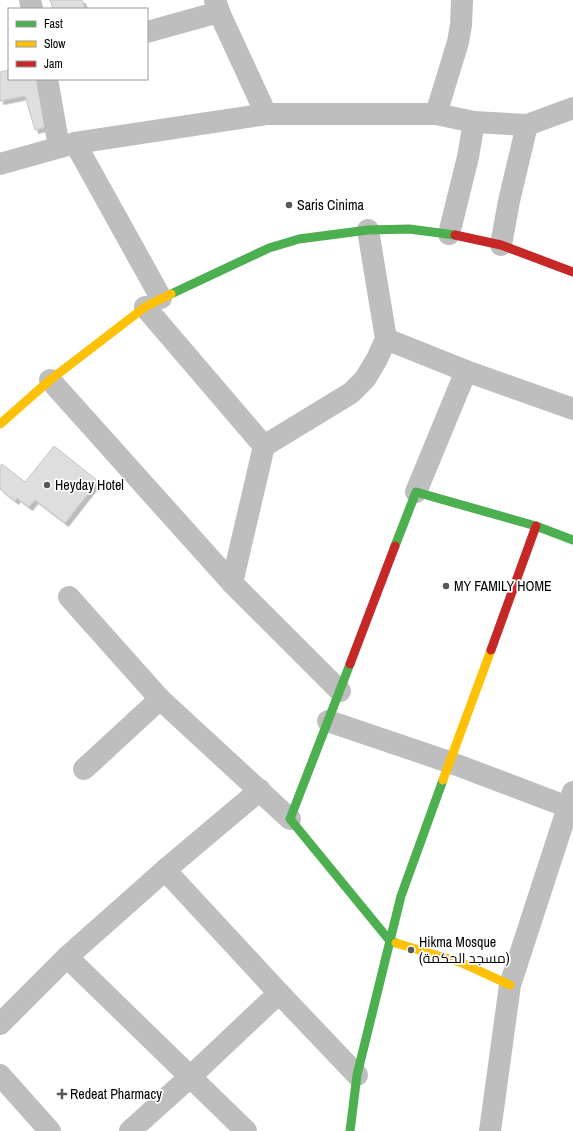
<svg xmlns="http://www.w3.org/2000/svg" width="573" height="1131" font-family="'Archivo Narrow',Cairo,sans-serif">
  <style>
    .building { fill: #dedede; stroke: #c6c6c6; filter: url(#shadow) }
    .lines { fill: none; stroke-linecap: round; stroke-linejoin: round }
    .street { stroke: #bebebe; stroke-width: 22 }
    .fast { stroke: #4caf50; stroke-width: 9 }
    .slow { stroke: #ffc107; stroke-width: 9 }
    .jam { stroke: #c62828; stroke-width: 9 }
    .poi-dot { fill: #595959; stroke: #fff; stroke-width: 1.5 }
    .labels { text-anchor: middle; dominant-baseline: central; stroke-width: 3.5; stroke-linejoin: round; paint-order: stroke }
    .poi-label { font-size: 14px; fill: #000; stroke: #fff; text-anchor: start }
  </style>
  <defs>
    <filter id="shadow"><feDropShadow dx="3.5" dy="3.5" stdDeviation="0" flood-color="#0004"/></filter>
  </defs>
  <rect width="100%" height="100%" fill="#fff"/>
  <g class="building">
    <polygon points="50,0 82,0 85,9 53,9"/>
    <polygon points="9,70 9,79 46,79 59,123 35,130 25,96 0,101 0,72"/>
    <polygon points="54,446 98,481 65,523 35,500 29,507 17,498 15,501 0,489 0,466 2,464 25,482"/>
  </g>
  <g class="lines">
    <g class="street">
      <polyline points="30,0 32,9"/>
      <polyline points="215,0 219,12 266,114 436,114 474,122 527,125 573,108"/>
      <polyline points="147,32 219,12"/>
      <polyline points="47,79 59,147"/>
      <polyline points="436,114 458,42 461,25 462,0"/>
      <polyline points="75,143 161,298"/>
      <polyline points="0,164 75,143 266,114"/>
      <polyline points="449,234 468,157 474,122"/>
      <polyline points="501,245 509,201 527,125"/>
      <polyline points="145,307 264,446"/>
      <polyline points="386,339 466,371"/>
      <polyline points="50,380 232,583 340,691"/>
      <polyline points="416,492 466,371 573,409"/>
      <polyline points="232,583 264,446 351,393 365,379 377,359 386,339 368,230"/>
      <polyline points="69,597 160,699 290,819"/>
      <polyline points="328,721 449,762 568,807"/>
      <polyline points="84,769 160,699"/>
      <polyline points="165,870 279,993 357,1075"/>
      <polyline points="67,957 246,1131"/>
      <polyline points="0,1024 67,957 165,870 260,790"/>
      <polyline points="0,1075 50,1131"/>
      <polyline points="130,1131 190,1077 279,993"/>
      <polyline points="490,1131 510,985 573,792"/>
    </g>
    <g class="fast">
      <polyline points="171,294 269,248 299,239 368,230 409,229 455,235"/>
      <polyline points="395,546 416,492 536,526 573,540"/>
      <polyline points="350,664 290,819 390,941 396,943"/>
      <polyline points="350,1131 357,1075 401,896 443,780"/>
    </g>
    <g class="slow">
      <polyline points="0,424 50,380 145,307 171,294"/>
      <polyline points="443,780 491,650"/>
      <polyline points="396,943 462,963 510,985"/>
    </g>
    <g class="jam">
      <polyline points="455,235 501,245 573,272"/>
      <polyline points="491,650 536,526"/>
      <polyline points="350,664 395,546"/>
    </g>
  </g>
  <g class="poi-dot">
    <circle cx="289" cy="205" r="4"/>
    <circle cx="47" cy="485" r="4"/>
    <circle cx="446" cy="586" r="4"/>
    <circle cx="411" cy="950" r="4"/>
    <path d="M60 1088h4v4h4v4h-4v4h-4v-4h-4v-4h4z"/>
  </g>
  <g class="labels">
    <g class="poi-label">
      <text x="297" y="205">Saris Cinima</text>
      <text x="55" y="485">Heyday Hotel</text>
      <text x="454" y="586">MY FAMILY HOME</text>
      <text x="419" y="942">Hikma Mosque<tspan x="419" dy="16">(مسجد الحكمة)</tspan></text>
      <text x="70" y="1094">Redeat Pharmacy</text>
    </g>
  </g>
  <rect x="8" y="8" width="140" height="72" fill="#ffffff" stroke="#999999"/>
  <rect x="16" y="21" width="20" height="6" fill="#4caf50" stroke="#999999"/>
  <text x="44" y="28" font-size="12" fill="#000000">Fast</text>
  <rect x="16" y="41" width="20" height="6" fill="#ffc107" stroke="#999999"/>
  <text x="44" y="48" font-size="12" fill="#000000">Slow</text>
  <rect x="16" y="61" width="20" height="6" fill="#c62828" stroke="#999999"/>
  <text x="44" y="68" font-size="12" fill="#000000">Jam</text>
</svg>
